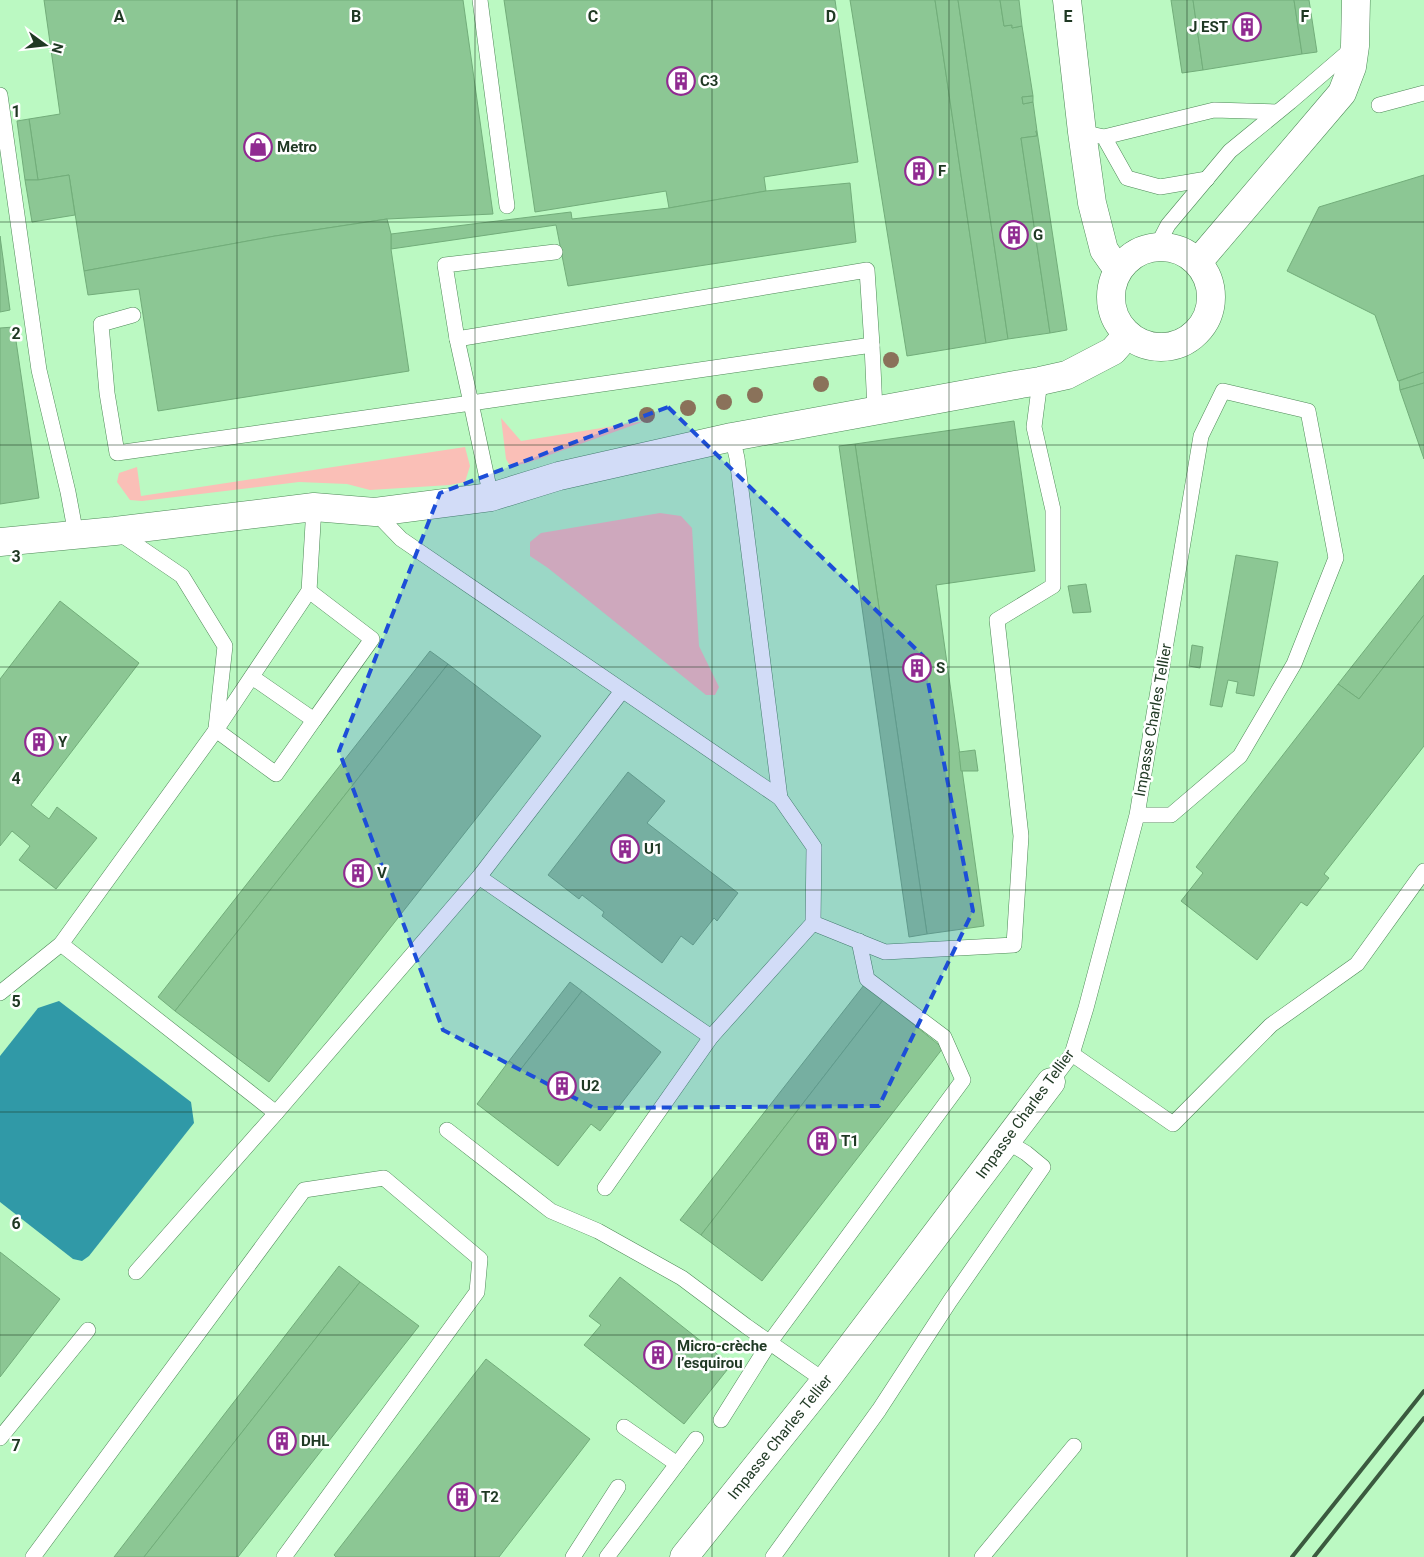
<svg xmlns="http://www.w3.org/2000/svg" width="1424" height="1557" font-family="Roboto,sans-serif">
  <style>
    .green { fill: #fabfb7 }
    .water { fill: #3099a7 }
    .building { fill: #8cc794; stroke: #72ad7a }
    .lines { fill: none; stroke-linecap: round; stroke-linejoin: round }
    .lane-casing { stroke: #4e8857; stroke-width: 16 }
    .street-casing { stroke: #4e8857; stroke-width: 29 }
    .lane { stroke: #fff; stroke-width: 15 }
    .street { stroke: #fff; stroke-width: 28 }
    .rail { stroke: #3b5a3f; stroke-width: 4 }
    .tree { fill: #8a725a }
    .marked { fill: #1d4ed8; fill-opacity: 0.2; stroke: #1d4ed8; stroke-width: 4; stroke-dasharray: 10 6; stroke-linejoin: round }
    .grid { fill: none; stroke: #1f3823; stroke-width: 1; stroke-opacity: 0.55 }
    .labels { text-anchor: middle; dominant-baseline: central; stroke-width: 5; stroke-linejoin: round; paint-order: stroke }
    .poi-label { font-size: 15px; font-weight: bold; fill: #1f3823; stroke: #fff; text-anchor: start }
    .street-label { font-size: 15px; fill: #1f3823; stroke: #fff }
    .grid-label { font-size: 16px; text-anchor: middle; font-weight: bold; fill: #1f3823; stroke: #fff; stroke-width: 5; stroke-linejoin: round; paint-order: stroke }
  </style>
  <rect width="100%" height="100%" fill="#bbf9c2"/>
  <g class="green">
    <polygon points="501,418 521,441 645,421 527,463 517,465 509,464 506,459"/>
    <polygon points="465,447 470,466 465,482 450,485 370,490 347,484 299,482 142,501 130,500 117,482 119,473 137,467 141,496"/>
    <polygon points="660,513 681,516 692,528 699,646 719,687 715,695 706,695 548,568 530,556 530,542 541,533"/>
  </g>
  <polygon class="water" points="59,1001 191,1102 194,1123 89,1256 82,1261 73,1259 0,1202 0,1056 38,1008"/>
  <g class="building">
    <polygon points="44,0 463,0 493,214 387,219 275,236 84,271 69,175 38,180 29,119 60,114"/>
    <polygon points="504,0 835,0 858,162 764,177 766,191 669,208 666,191 535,212"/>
    <polygon points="850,0 935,0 986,343 907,356"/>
    <polygon points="935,0 958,0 1008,339 986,343"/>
    <polygon points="958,0 1000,0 1004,26 1012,25 1012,28 1022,26 1033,96 1022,97 1023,104 1033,102 1037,131 1036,131 1037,136 1021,138 1050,333 1008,339"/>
    <polygon points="1000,0 1019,0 1022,26 1012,28 1012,25 1004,26"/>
    <polygon points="1171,0 1193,0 1203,70 1182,73"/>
    <polygon points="1193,0 1294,0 1302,54 1203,70"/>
    <polygon points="1294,0 1309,0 1317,52 1302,54"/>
    <polygon points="1033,96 1033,102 1023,104 1022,97"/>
    <polygon points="29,119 38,180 25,180 17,121"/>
    <polygon points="1036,131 1037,131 1067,330 1050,333 1021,138 1037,136"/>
    <polygon points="69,175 75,215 32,222 25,180 38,180"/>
    <polygon points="1424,175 1424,372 1398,381 1375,315 1287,271 1319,207"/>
    <polygon points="850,183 856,242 568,286 556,225 391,249 391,234 571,212 572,219 669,208 766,191"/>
    <polygon points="387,219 391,234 391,249 409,371 158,411 139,289 88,295 84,271 275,236"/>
    <polygon points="0,236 10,310 0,312"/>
    <polygon points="14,327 39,498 0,504 0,328"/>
    <polygon points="1424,372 1424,383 1400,390 1399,381"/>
    <polygon points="1424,383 1424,459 1400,390"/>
    <polygon points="1014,421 1035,571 936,585 984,926 927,934 855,444"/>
    <polygon points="855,444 927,934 909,937 839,446"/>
    <polygon points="1236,555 1278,562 1254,696 1236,693 1238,682 1228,680 1222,707 1210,705"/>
    <polygon points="1424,575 1424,615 1359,699 1338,684"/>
    <polygon points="1086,584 1091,612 1073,613 1068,586"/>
    <polygon points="60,601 139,663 31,805 49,819 57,807 97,838 56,889 19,860 30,846 12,831 0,846 0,679"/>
    <polygon points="1424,615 1424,746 1324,874 1329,878 1307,906 1301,902 1257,960 1181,901 1203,873 1196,867 1338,684 1359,699"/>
    <polygon points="1192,645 1203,647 1200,668 1189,666"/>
    <polygon points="430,651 448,664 175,1011 158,997"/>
    <polygon points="448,664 541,736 269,1082 175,1011"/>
    <polygon points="975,750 978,771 961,771 959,752"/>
    <polygon points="628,772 665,801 647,823 738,893 717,921 714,918 693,945 681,936 662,963 602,916 604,912 582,895 579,899 548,875"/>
    <polygon points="570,982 582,991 521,1069 509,1061"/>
    <polygon points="864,985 883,1000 701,1235 680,1220"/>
    <polygon points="582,991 661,1052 600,1131 591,1124 558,1166 477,1104 509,1061 521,1069"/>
    <polygon points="883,1000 943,1048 762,1281 701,1235"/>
    <polygon points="0,1252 60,1299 0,1377"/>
    <polygon points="339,1266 360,1282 144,1557 114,1557"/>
    <polygon points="620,1277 731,1365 684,1424 584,1345 601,1325 589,1316"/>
    <polygon points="360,1282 419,1326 238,1557 144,1557"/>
    <polygon points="486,1359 590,1439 499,1557 336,1557 334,1555"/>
  </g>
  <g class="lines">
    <defs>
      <g id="lane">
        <polyline points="480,0 507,206"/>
        <polyline points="0,95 39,370 68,492 76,535"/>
        <polyline points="1379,105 1424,93"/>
        <polyline points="1095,135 1104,137 1127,178 1160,187 1207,179"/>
        <polyline points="1104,137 1214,110 1277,112"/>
        <polyline points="1157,246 1168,225 1230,151 1290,102 1354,47"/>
        <polyline points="133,315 101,324 107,393 117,453 471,403 457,339 867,270 872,345 471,403 491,497"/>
        <polyline points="457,339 445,265 555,252"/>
        <polyline points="872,345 875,411"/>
        <polyline points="375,512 401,539 780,798"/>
        <polyline points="116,531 182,576 225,646 216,728"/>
        <polyline points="252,677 314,720 372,639 309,591"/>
        <polyline points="216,730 276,774 314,720"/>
        <polyline points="479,877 711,1037"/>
        <polyline points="813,923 885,952 1014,945 1021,836 997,620 1053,586 1053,510 1034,427 1040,381"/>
        <polyline points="61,944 276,1113 479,877 622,691"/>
        <polyline points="0,993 61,944 216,730 309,591 314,507"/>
        <polyline points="1072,1054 1173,1124 1271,1025 1357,964 1424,871"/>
        <polyline points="1051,1082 1072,1054 1086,1008 1137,815 1201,436 1223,391 1308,411 1336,558 1294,664 1240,756 1171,815 1137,815"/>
        <polyline points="447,1130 551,1211 598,1231 682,1278 746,1326 825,1381"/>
        <polyline points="605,1188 711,1037 813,923 814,847 780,798 737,458 732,437"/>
        <polyline points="136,1272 276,1113"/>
        <polyline points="721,1420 770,1342 963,1080 944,1037 867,979 859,941"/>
        <polyline points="624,1427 677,1464"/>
        <polyline points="0,1438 88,1330"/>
        <polyline points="33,1557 304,1190 384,1178 480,1259 477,1292 284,1557"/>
        <polyline points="573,1557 618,1487"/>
        <polyline points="607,1557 696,1439"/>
        <polyline points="773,1557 879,1410 950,1301 1043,1167 1026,1153 1006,1141"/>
        <polyline points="982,1557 1074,1446"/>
      </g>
      <g id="street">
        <polyline points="1067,0 1082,132 1092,203 1104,250 1118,270"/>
        <circle cx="1161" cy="297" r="50"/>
        <polyline points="1198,262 1342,93 1352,67 1355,46 1356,0"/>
        <polyline points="0,542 115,531 314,507 375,512 491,497 559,476 732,437 1021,384 1040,381 1067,375 1113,351 1127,335"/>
        <polyline points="684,1557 825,1381 1051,1082"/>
      </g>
    </defs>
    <use href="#lane" class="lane-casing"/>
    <use href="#street" class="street-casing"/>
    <use href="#lane" class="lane"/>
    <use href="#street" class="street"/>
    <g class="rail">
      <polyline points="1292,1557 1424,1391"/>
      <polyline points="1314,1557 1424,1418"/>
    </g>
  </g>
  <g class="tree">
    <circle cx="891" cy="360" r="8"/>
    <circle cx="821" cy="384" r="8"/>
    <circle cx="755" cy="395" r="8"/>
    <circle cx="724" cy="402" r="8"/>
    <circle cx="688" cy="408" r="8"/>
    <circle cx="647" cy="415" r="8"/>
  </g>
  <path class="marked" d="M668,407L923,656L973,911L879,1106L594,1108L443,1030L339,751L440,493Z"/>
  <path class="grid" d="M237,0V1557M475,0V1557M712,0V1557M949,0V1557M1187,0V1557M0,222H1424M0,445H1424M0,667H1424M0,890H1424M0,1112H1424M0,1335H1424"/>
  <defs>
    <symbol id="building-ring" viewBox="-11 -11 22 22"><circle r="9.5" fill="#fff" stroke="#902b91" stroke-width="1.5"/><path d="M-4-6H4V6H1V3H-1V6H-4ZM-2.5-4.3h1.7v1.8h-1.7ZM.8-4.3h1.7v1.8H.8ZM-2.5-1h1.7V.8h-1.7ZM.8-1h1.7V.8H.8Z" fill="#902b91"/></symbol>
    <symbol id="shop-ring" viewBox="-11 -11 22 22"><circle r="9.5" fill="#fff" stroke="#902b91" stroke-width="1.5"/><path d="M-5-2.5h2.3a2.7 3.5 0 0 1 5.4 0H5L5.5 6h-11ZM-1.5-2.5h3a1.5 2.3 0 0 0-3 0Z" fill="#902b91"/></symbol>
  </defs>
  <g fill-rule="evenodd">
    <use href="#building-ring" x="1231" y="11" width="32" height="32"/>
    <use href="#building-ring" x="665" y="65" width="32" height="32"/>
    <use href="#shop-ring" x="242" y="131" width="32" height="32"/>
    <use href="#building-ring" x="903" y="155" width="32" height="32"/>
    <use href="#building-ring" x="998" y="219" width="32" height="32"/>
    <use href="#building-ring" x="901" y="652" width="32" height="32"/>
    <use href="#building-ring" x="23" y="726" width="32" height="32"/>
    <use href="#building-ring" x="609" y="833" width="32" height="32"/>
    <use href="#building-ring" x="342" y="857" width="32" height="32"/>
    <use href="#building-ring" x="546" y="1070" width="32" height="32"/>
    <use href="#building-ring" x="806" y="1125" width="32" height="32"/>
    <use href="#building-ring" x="642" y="1339" width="32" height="32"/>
    <use href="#building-ring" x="266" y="1425" width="32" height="32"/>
    <use href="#building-ring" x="446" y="1481" width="32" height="32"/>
  </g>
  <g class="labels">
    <g class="poi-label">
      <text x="1228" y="27" text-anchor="end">J EST</text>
      <text x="700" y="81">C3</text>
      <text x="277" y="147">Metro</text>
      <text x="938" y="171">F</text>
      <text x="1033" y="235">G</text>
      <text x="936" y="668">S</text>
      <text x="58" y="742">Y</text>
      <text x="644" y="849">U1</text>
      <text x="377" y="873">V</text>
      <text x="581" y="1086">U2</text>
      <text x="841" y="1141">T1</text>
      <text x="677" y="1346">Micro-crèche<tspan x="677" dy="17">l’esquirou</tspan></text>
      <text x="301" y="1441">DHL</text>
      <text x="481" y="1497">T2</text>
    </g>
    <g class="street-label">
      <text transform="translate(1153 720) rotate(-80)">Impasse Charles Tellier</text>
      <text transform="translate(1025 1114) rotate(-54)">Impasse Charles Tellier</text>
      <text transform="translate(780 1437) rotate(-51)">Impasse Charles Tellier</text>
    </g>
  </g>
  <g class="grid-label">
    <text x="119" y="22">A</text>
    <text x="356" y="22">B</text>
    <text x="593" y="22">C</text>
    <text x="831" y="22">D</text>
    <text x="1068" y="22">E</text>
    <text x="1305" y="22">F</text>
    <text x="16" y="117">1</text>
    <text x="16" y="339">2</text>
    <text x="16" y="562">3</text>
    <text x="16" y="784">4</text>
    <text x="16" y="1007">5</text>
    <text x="16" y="1229">6</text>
    <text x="16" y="1451">7</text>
  </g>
  <g transform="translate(45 45) rotate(105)" stroke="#ffffff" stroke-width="4" paint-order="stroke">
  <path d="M0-4L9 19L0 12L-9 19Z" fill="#1f3823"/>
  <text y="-8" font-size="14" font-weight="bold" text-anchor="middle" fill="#1f3823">N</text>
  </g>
</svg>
